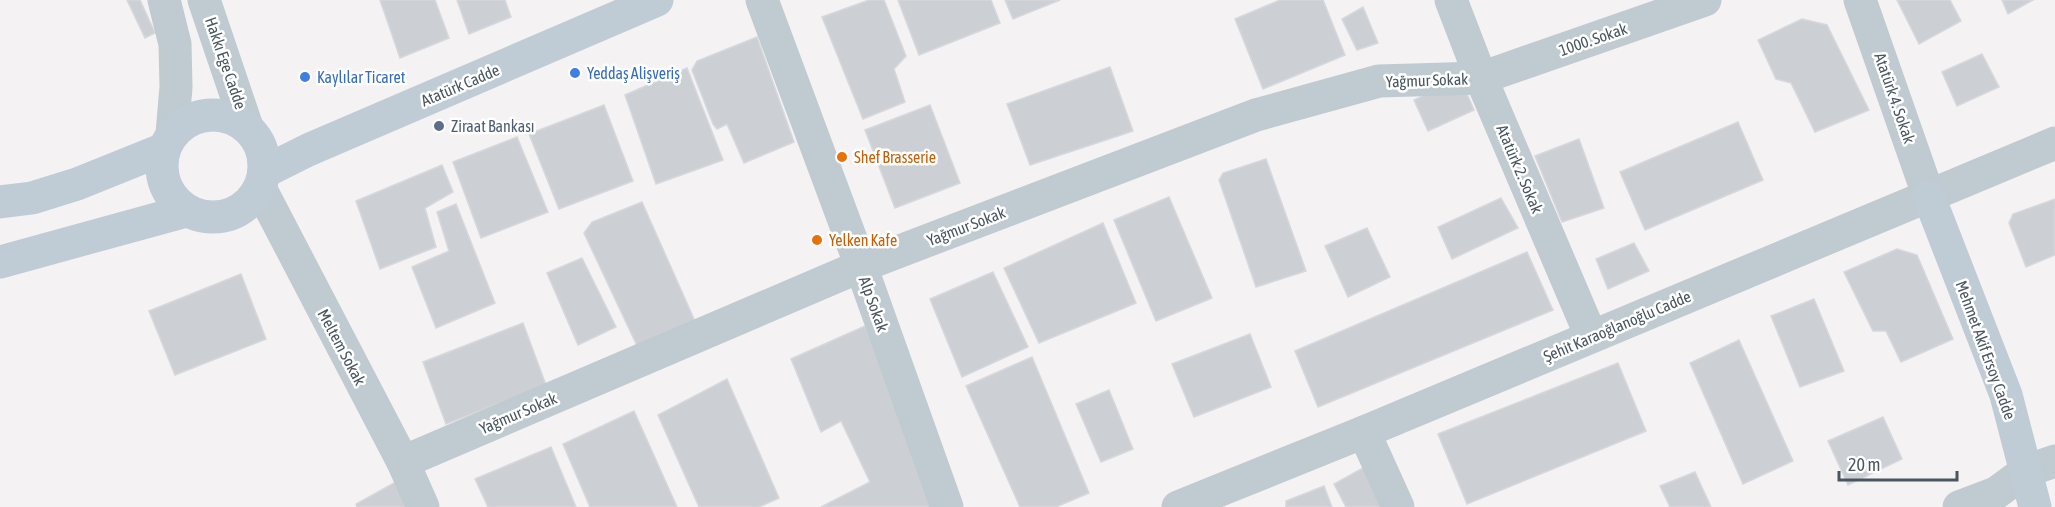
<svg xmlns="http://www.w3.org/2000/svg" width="2055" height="507" font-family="'Asap Condensed',sans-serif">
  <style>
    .building { fill: #cccfd4; stroke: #d6d8dd; stroke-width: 1.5 }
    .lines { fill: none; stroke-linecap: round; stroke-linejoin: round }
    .street { stroke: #bfcad1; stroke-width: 33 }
    .secondary { stroke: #bfcbd5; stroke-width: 33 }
    .shop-dot { fill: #3f7fe0; stroke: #fff; stroke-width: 2 }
    .service-dot { fill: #5c6f8a; stroke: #fff; stroke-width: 2 }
    .food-dot { fill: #e8710a; stroke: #fff; stroke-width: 2 }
    .labels { text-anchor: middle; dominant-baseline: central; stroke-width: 5; stroke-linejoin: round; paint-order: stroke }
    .street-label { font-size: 16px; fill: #495660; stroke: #fff }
    .shop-label { font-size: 16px; fill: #366cbe; stroke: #fff; text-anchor: start }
    .service-label { font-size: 16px; fill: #4e5e75; stroke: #fff; text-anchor: start }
    .food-label { font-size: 16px; fill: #c56008; stroke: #fff; text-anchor: start }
  </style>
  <rect width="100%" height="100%" fill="#f4f2f2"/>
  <g class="building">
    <polygon points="127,0 140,0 155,33 145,38"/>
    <polygon points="380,0 435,0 449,38 400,58"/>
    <polygon points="457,0 505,0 511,17 469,34"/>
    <polygon points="869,0 884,0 906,56 894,69 905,102 863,119 822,17"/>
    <polygon points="898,0 991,0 1000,23 919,55"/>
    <polygon points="1005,0 1060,0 1013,19"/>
    <polygon points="1280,0 1323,0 1345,55 1263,89 1235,19"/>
    <polygon points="1897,0 1950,0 1961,21 1919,44"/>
    <polygon points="2002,0 2033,0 2008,14"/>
    <polygon points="1363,7 1378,43 1357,50 1342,19"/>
    <polygon points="1802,19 1827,25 1869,110 1815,132 1791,83 1776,79 1758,40"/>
    <polygon points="757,37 794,142 744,163 727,124 717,129 713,124 692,70 697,61"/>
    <polygon points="1982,54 1999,87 1957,106 1942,72"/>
    <polygon points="1110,67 1133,131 1030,165 1007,104"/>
    <polygon points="687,68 723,160 656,184 625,95"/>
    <polygon points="1460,78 1474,110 1428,131 1414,100"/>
    <polygon points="604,105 633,181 559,209 529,134"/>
    <polygon points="930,105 960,183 895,208 865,130"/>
    <polygon points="1738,122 1763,180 1645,230 1620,172"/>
    <polygon points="517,137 548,212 481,238 453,162"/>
    <polygon points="1579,139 1604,208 1562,222 1535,156"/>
    <polygon points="1266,159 1306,271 1256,287 1219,180 1223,173"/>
    <polygon points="442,165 453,192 425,208 436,247 380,269 356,201"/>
    <polygon points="1169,197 1212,298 1156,321 1114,220"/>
    <polygon points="1501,198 1518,228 1452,259 1438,227"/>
    <polygon points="2055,199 2055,255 2026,267 2009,223 2013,214"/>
    <polygon points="642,202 698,328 640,352 584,233 592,222"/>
    <polygon points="456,204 495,303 436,328 412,267 449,251 437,212"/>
    <polygon points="1103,223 1136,303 1039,343 1004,268"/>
    <polygon points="1367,228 1390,277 1348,297 1325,246"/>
    <polygon points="1634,243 1649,271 1608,289 1596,259"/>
    <polygon points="1897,249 1917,255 1953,339 1901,362 1886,331 1873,331 1844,272"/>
    <polygon points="1527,252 1553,310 1318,407 1295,351"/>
    <polygon points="582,258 616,327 578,345 547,273"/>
    <polygon points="993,272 1028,347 962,377 930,299"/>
    <polygon points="241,274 266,339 175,375 149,311"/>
    <polygon points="1814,299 1844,371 1800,387 1771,316"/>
    <polygon points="523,323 546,385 446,424 423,362"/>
    <polygon points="865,326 940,507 821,507 870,482 841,421 821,432 791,359"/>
    <polygon points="1250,334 1271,387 1194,417 1172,364"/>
    <polygon points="1739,340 1793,461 1743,484 1690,363"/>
    <polygon points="1032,357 1089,493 1056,507 1020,507 966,386"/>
    <polygon points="1618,363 1646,431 1467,504 1438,434"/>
    <polygon points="727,379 779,498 759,507 699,507 658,415"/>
    <polygon points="1109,390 1133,449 1101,462 1076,404"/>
    <polygon points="634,411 677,507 590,507 563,444"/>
    <polygon points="1883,417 1902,459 1848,485 1828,441"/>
    <polygon points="551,447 576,507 488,507 475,479"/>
    <polygon points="1370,464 1390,507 1346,507 1334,484"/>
    <polygon points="1695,472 1711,507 1670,507 1660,486"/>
    <polygon points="401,479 414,507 357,507 356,504"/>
    <polygon points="1324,486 1332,507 1286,507 1286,501"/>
  </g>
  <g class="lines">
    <g class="street">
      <polyline points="164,0 175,44 176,87 172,134"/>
      <polyline points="204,0 247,127"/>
      <polyline points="762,0 861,266 947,507"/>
      <polyline points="1451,0 1481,78 1591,336"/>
      <polyline points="1860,0 1929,197"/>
      <polyline points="260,188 403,462 423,507"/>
      <polyline points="1364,432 1398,507"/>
      <polyline points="403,462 861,266 1256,115 1379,81 1481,78 1705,0"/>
      <polyline points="1178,507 1364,432 2055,143"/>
      <polyline points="1959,507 1996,493 2026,471 2055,461"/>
    </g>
    <g class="secondary">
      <circle cx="213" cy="166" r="51"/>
      <polyline points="264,172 308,150 657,0"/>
      <polyline points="1929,197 2006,395 2035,507"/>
      <polyline points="0,202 32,198 77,184 164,149"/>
      <polyline points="0,262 186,211"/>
    </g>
  </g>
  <g class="shop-dot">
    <circle cx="575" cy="73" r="6"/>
    <circle cx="305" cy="77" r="6"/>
  </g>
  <circle class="service-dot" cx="439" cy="126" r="6"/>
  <g class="food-dot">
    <circle cx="842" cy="157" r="6"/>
    <circle cx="817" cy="240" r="6"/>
  </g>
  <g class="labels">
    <g class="street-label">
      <text transform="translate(1593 39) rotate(-19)">1000. Sokak</text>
      <text transform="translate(226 63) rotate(71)">Hakkı Ege Cadde</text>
      <text transform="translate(1427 80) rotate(-2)">Yağmur Sokak</text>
      <text transform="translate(460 85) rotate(-23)">Atatürk Cadde</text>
      <text transform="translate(1895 98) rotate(71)">Atatürk 4. Sokak</text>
      <text transform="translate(1520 169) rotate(67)">Atatürk 2. Sokak</text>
      <text transform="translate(966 226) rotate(-21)">Yağmur Sokak</text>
      <text transform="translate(874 304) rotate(70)">Alp Sokak</text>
      <text transform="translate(1617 326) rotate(-23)">Şehit Karaoğlanoğlu Cadde</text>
      <text transform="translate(342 347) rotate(62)">Meltem Sokak</text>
      <text transform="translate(1986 350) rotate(70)">Mehmet Akif Ersoy Cadde</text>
      <text transform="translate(518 413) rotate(-23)">Yağmur Sokak</text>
    </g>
    <g class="shop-label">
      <text x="587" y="73">Yeddaş Alişveriş</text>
      <text x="317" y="77">Kaylılar Ticaret</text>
    </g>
    <g class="service-label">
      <text x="451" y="126">Ziraat Bankası</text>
    </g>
    <g class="food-label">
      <text x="854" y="157">Shef Brasserie</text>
      <text x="829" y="240">Yelken Kafe</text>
    </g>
  </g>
  <path d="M1839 471v9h118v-9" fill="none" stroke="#495660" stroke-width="3"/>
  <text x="1848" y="471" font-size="18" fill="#495660" stroke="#ffffff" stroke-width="4.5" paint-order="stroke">20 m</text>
</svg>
